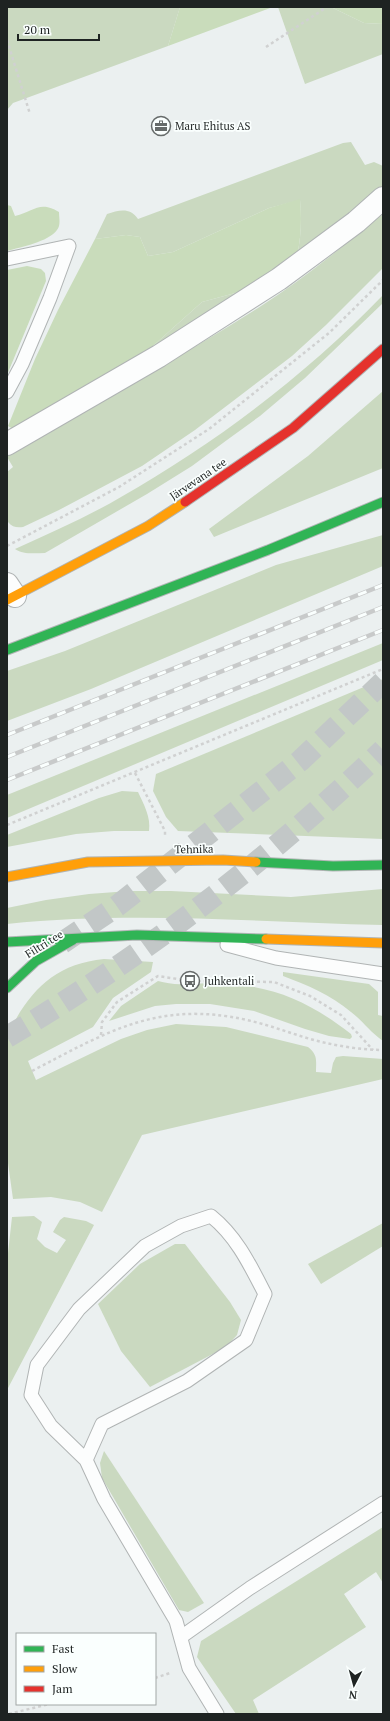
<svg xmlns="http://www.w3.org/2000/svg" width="390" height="1721" font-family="'PT Serif',serif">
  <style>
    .green { fill: #cad9c0 }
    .forest { fill: #c9dcbb }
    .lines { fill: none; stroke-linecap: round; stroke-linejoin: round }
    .highway-tunnel { stroke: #c2c7c7; stroke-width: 22; stroke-dasharray: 22 11; stroke-linecap: butt }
    .lane-casing { stroke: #b0b4b4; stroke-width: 15 }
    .street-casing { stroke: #b0b4b4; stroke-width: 24 }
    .fast-casing { stroke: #b0b4b4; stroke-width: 11 }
    .slow-casing { stroke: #b0b4b4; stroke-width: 11 }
    .jam-casing { stroke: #b0b4b4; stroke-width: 11 }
    .path { stroke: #d0d1d1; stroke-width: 2.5; stroke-dasharray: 3 3; stroke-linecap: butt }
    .lane { stroke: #fcfdfd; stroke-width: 13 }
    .street { stroke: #fcfdfd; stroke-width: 22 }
    .fast { stroke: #30b455; stroke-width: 9 }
    .slow { stroke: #ff9f0a; stroke-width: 9 }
    .jam { stroke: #e5322d; stroke-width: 9 }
    .rail-casing { stroke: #c8caca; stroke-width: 4.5 }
    .rail { stroke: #fafffe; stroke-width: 3; stroke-dasharray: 9; stroke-linecap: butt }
    .labels { text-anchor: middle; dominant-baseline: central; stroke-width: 3.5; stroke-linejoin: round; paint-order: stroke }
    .poi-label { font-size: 11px; fill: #1e2322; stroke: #fafffe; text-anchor: start }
    .street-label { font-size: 11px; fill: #1e2322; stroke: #fafffe }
  </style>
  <rect width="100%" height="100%" fill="#ebf0f0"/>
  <g class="green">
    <polygon points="7,7 180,7 168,46 13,103 7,110"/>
    <polygon points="278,7 331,7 364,23 383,24 383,54 305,84"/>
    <path d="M351,142L365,165L374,162L383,166V190C356,217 324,240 293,262C242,298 189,330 135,362L202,302L250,289L296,260C301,241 302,219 300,200L269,208L173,252L148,256L140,237L126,235L95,239L107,214C119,210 130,207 138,219L343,143Z"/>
    <path d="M383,214V268L326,325L292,356L195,430L142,466L59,510L23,527C17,528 12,527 8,522L7,472L13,467L7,457L17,447C98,402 180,358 258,308C302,280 342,247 383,214Z"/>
    <path d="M383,295V303L305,378L260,416L227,440L192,466L147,494L45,553C35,553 24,555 15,549C50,533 87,517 121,497C216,443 307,374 383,295Z"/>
    <polygon points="383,391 383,468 214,537 209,529 308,456"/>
    <polygon points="383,535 383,566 91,689 7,721 7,671 65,651 276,565"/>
    <polygon points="383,643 383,660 7,818 7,795"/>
    <polygon points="383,679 383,839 178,831 166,817 153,791 156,774"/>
    <path d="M122,791L138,792C144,805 151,817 149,831H114L76,834L7,847V835L99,798Z"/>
    <path d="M383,889V925C257,922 132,911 7,924V908L46,900L89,894L129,891H171L291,897Z"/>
    <path d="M104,959L153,962L151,972L113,998L93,1027L28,1061L36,1080L121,1039L147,1030L176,1024L226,1027L308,1047C318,1055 316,1060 316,1072L331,1073L333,1063L336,1057L343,1056L383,1059V1079L142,1135L102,1212L80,1202L51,1197L13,1199L7,1156V1038L9,1032C30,990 55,964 104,959Z"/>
    <path d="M283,972L369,984L378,992V1015L383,1016V1041C369,1031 363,1021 351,1012C331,995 307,985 283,976Z"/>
    <path d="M158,981C167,983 176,985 185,984C196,984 206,983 216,983C272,985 307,1000 351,1034L352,1037L350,1039L329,1036L305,1029L254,1011L210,1004H176L155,1006L109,1021L121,1006Z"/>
    <polygon points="34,1216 42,1222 37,1239 45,1247 57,1253 66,1240 53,1232 60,1220 64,1217 86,1221 94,1225 7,1390 7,1262 12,1217"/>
    <polygon points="383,1223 383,1246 321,1284 308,1264"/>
    <polygon points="175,1244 185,1244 230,1302 241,1320 237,1335 226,1347 150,1387 121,1351 98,1304 140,1264"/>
    <polygon points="104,1451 204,1603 188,1612 179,1610 102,1478 100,1463"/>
    <polygon points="383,1527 383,1583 376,1572 344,1594 366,1627 253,1700 259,1714 236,1714 197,1657 201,1641"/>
  </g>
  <g class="forest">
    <polygon points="180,7 273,7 168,46"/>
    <polygon points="331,7 383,7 383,24 364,23"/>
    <path d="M300,199C302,219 301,241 296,260L250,289L202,302L135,362L13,429L8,426L35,359L58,310L95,239L126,235L140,237L148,256L173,252L269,208Z"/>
    <path d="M7,205L11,206L15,216C34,212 39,200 59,212C59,218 61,225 57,230C48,242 21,247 7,251Z"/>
    <polygon points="27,266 41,269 45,273 46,281 7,375 7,270"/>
  </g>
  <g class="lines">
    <g class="highway-tunnel">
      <polyline points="62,943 117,906 300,761 383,682"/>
      <path d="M7,1037C143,957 269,859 383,750"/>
    </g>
    <defs>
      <g id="lane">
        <polyline points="7,259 69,246 50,298 22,364 7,392"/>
        <polyline points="227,945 276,958 383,974"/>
        <path d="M86,1460L102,1424L187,1381L246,1340L265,1294C250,1265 237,1237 211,1216L181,1226L145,1246L79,1309L37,1365L31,1395L51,1426L86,1460L104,1499L176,1621L189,1668L217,1714"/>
        <polyline points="181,1637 250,1588 383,1503"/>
      </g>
      <g id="street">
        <polyline points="7,444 159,356 279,279 356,222 383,198"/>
        <polyline points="7,584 15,596"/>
      </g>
      <g id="fast">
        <polyline points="7,650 268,550 383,502"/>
        <polyline points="256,862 333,866 383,865"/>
        <polyline points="7,942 137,935 266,939"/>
        <polyline points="7,988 36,961 73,940"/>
      </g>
      <g id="slow">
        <polyline points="7,600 148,526 185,502"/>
        <polyline points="7,877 88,862 223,860 256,862"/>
        <polyline points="266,939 383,943"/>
      </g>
      <polyline id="jam" points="185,502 293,428 383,349"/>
    </defs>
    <use href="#lane" class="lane-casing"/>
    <use href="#street" class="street-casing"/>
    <use href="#fast" class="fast-casing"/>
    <use href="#slow" class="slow-casing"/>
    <use href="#jam" class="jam-casing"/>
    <g class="path">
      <polyline points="7,40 30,114"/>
      <polyline points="266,47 327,7"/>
      <polyline points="7,546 119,487 209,429 329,333 383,280"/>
      <polyline points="135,773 165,831 165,837"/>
      <polyline points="7,825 383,669"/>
      <polyline points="101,1035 102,1022 117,1002 158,976 190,981 274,982 310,996 341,1015 373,1050"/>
      <path d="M32,1071C107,1032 158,1000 247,1020C274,1026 299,1037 326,1043C344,1047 364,1050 383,1050"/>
      <polyline points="155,1678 170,1673"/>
      <polyline points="9,1714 49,1704"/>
    </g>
    <use href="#lane" class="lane"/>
    <use href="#street" class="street"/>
    <use href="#fast" class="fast"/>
    <use href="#slow" class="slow"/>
    <use href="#jam" class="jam"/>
    <defs>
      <g id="rail">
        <polyline points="7,735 383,585"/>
        <polyline points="7,757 383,607"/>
        <polyline points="7,780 383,630"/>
      </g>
    </defs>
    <use href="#rail" class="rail-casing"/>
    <use href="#rail" class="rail"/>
  </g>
  <defs>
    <symbol id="office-ring" viewBox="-11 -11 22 22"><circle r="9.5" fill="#fafffe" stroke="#666b6a" stroke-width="1.5"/><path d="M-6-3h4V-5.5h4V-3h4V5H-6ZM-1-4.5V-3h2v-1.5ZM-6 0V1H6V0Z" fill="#666b6a"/></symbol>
    <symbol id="bus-ring" viewBox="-11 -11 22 22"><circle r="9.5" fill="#fafffe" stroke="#666b6a" stroke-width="1.5"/><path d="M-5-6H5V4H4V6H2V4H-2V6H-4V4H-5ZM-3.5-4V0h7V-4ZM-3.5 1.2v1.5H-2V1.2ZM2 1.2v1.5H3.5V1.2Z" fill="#666b6a"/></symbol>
  </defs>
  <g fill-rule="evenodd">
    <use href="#office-ring" x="150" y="115" width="22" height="22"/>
    <use href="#bus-ring" x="179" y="970" width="22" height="22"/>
  </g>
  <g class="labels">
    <g class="poi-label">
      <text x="175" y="126">Maru Ehitus AS</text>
      <text x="204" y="981">Juhkentali</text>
    </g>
    <g class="street-label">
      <text transform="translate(198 479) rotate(-34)">Järvevana tee</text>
      <text transform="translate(194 849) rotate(-1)">Tehnika</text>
      <text transform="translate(44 944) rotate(-32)">Filtri tee</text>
    </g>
  </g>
  <rect width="390" height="1721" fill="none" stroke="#1e2322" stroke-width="16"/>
  <rect x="16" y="1633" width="140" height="72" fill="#fafffe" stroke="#a2a7a6"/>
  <rect x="24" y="1646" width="20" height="6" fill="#30b455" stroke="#a2a7a6"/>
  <text x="52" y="1653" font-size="12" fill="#1e2322">Fast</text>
  <rect x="24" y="1666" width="20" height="6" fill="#ff9f0a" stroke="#a2a7a6"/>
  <text x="52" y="1673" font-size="12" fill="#1e2322">Slow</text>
  <rect x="24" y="1686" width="20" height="6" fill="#e5322d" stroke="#a2a7a6"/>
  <text x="52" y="1693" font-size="12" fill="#1e2322">Jam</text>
  <g transform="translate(354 1685) rotate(186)" stroke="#fafffe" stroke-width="3" paint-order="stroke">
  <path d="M0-3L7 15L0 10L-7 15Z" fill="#1e2322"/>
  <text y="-6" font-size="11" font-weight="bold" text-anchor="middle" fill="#1e2322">N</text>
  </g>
  <path d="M18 34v6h81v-6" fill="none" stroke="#1e2322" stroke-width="2"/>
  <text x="24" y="34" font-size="12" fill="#1e2322" stroke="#fafffe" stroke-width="3" paint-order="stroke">20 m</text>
</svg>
